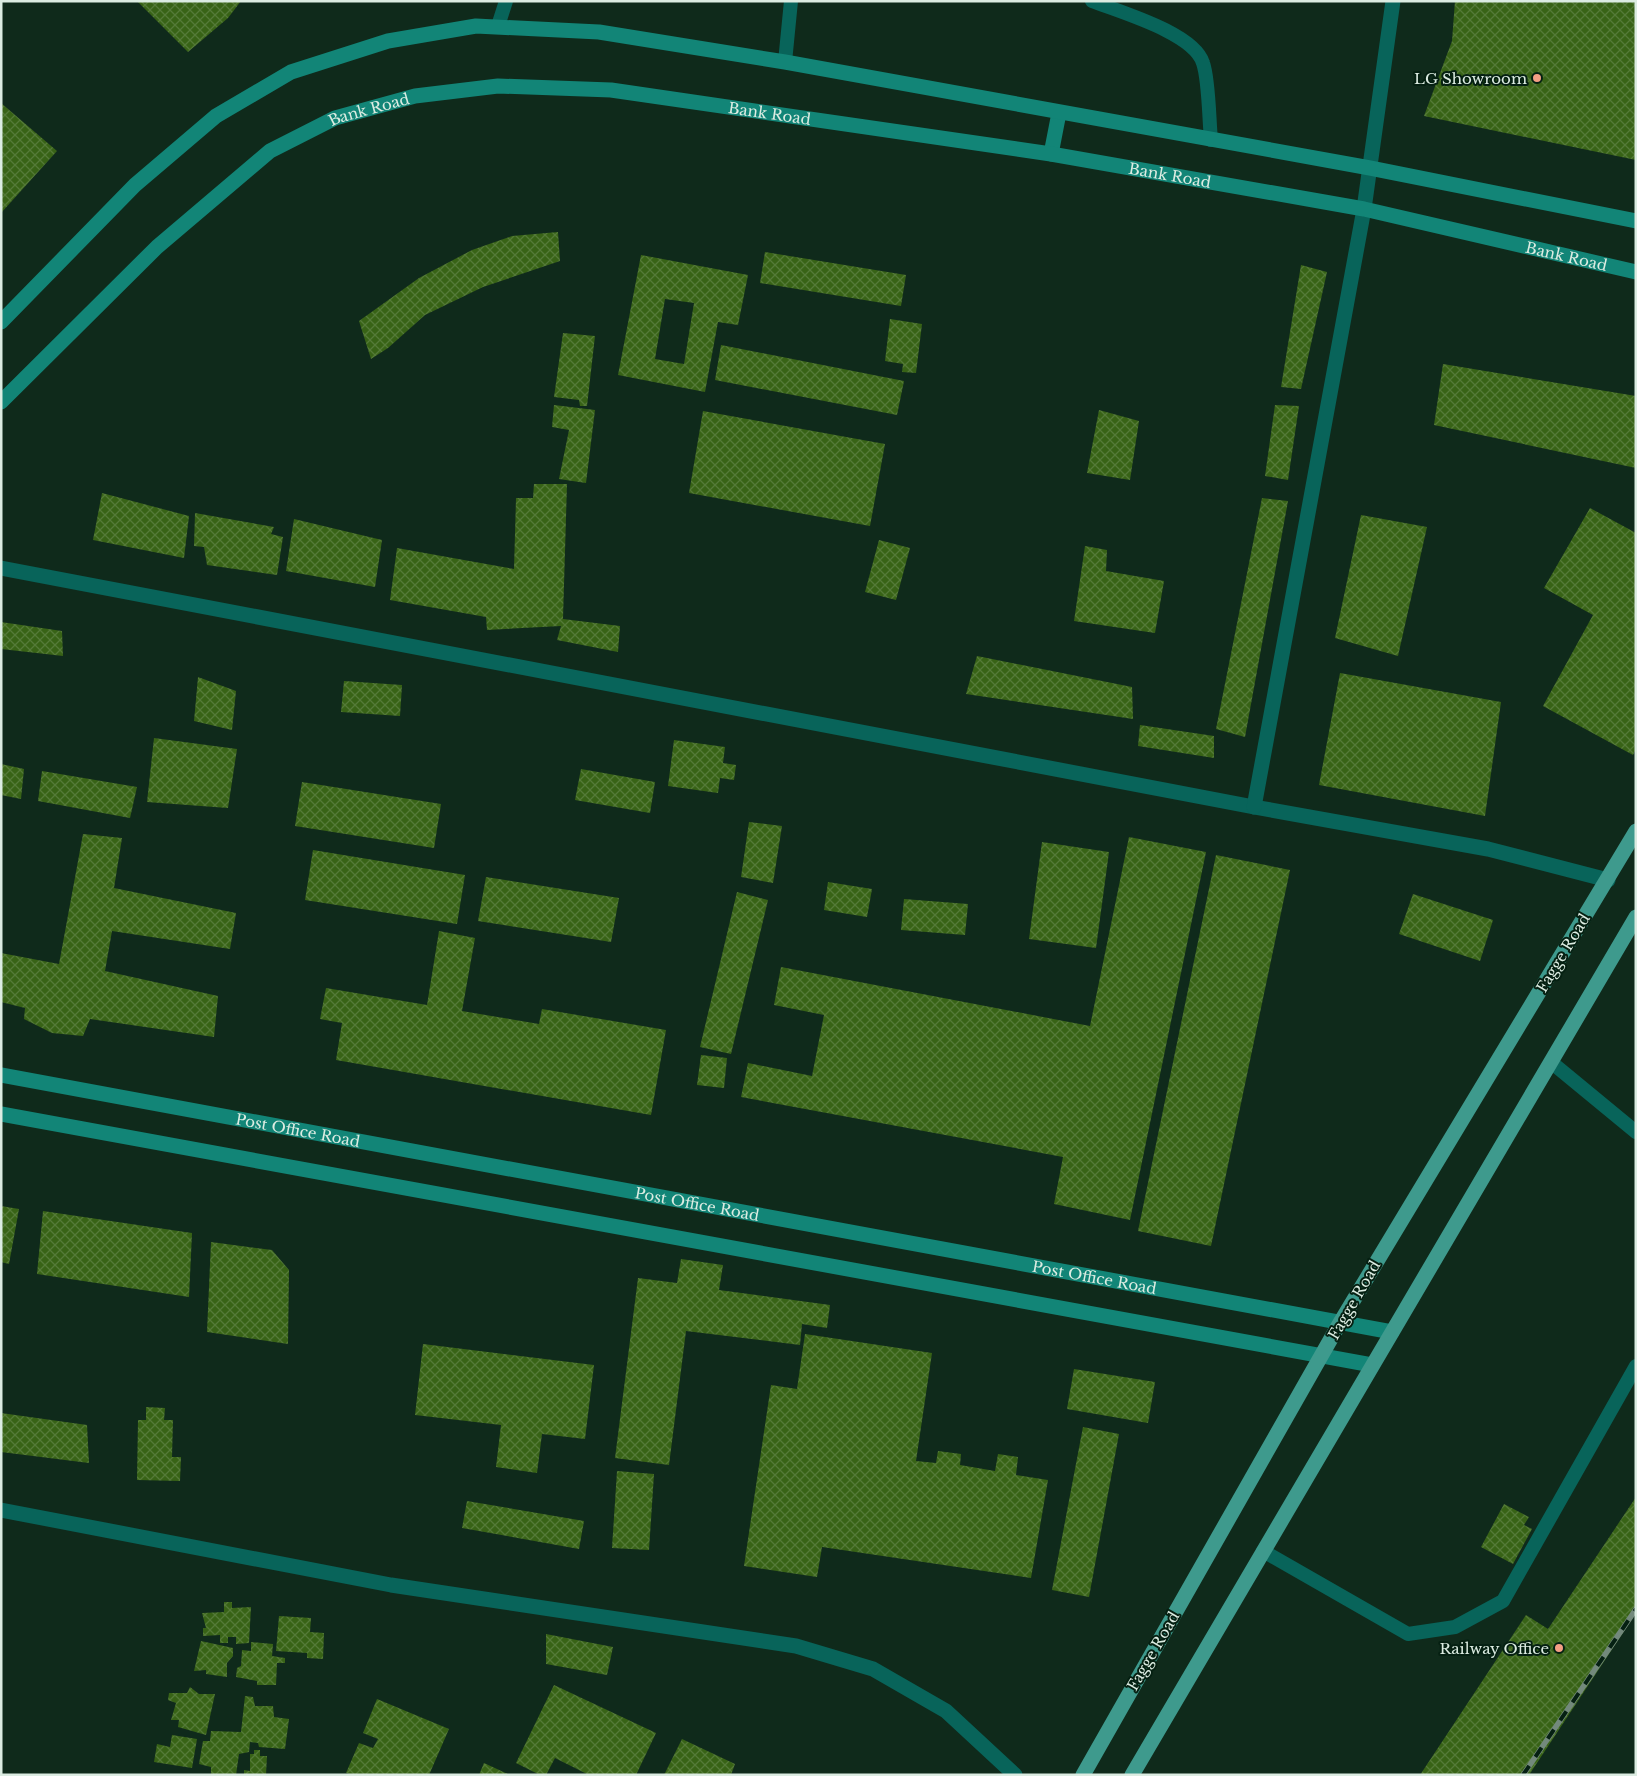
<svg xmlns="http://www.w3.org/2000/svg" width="1637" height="1776" font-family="'Libre Baskerville',serif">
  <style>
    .building { fill: url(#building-cross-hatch); fill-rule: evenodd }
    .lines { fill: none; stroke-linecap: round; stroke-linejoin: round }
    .lane { stroke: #08645a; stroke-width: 14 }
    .street { stroke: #08645a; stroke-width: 15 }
    .secondary { stroke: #128577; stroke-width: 15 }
    .primary { stroke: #3e9a8d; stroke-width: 15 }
    .rail-casing { stroke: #73897c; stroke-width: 5.5 }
    .rail { stroke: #052012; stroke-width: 4; stroke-dasharray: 11; stroke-linecap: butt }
    .poi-dot { fill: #f39f84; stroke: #052012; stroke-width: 2 }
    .labels { text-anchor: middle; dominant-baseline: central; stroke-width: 4; stroke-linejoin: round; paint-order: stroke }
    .poi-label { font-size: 15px; fill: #dcece2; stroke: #052012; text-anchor: end }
    .street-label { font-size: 15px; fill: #dcece2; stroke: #052012 }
  </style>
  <defs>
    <pattern id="building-cross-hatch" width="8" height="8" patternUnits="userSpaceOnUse" patternTransform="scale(1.25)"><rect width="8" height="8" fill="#386316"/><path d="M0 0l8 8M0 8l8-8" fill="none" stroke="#547a38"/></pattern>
  </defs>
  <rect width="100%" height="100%" fill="#0f2a1b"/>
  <g class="building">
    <polygon points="137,1 241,1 228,18 188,52"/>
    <polygon points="1455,1 1636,1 1636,160 1424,116 1452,41"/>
    <polygon points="1,103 57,151 1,213"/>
    <polygon points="558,232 560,261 483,287 425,315 388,348 371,359 359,321 419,278 472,250 512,236"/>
    <polygon points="765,252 906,275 901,306 760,283"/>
    <path d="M641,255L748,275L738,325L718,322L705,392L618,375ZM665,299L694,303L684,364L655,359Z"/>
    <polygon points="1301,265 1327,272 1301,389 1281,387"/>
    <polygon points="890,319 922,324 916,373 902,372 903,364 885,361"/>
    <polygon points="563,333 595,336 587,406 580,406 579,400 554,397"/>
    <polygon points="721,345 904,381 897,415 715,380"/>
    <polygon points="1443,364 1636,396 1636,468 1434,425"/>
    <polygon points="554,405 595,410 586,483 559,479 569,430 552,427"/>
    <polygon points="1275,405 1299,406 1288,480 1265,476"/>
    <polygon points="1099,410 1139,421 1130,480 1087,473"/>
    <polygon points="703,411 885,444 870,526 689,493"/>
    <polygon points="534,484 567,484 563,619 620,626 618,652 557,640 561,626 487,630 486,617 390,600 397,548 514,569 516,498 533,498"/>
    <polygon points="102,493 189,516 184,558 93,540"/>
    <polygon points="1262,498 1288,501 1245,737 1216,729"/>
    <polygon points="1590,508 1636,533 1636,749 1633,755 1543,706 1593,615 1544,588"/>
    <polygon points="195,513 274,527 271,534 283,537 277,575 207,565 204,547 194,546"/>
    <polygon points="1361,515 1427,527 1398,656 1335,638"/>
    <polygon points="294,519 382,540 375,587 286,571"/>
    <polygon points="879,540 910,548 896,600 865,592"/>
    <polygon points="1085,546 1107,550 1106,571 1164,581 1155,633 1074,621"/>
    <polygon points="1,622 62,631 63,656 1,649"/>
    <polygon points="977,656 1132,687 1133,719 966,694"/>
    <polygon points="1340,673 1501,702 1485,816 1319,785"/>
    <polygon points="198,677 236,691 232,730 194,721"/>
    <polygon points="344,681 402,685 400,716 341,712"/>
    <polygon points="1140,725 1214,736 1214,758 1138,746"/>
    <polygon points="154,738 237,749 228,808 147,802"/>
    <polygon points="674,740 725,747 723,763 736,765 734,780 720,778 718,793 668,786"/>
    <polygon points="1,764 24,769 21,799 1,795"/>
    <polygon points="581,769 655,782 650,813 575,800"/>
    <polygon points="42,771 137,787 130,818 38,801"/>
    <polygon points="302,782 441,804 434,848 295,826"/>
    <polygon points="749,822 782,826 773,883 741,877"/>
    <polygon points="83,834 122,838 114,888 236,913 230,949 112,931 105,971 218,996 214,1037 90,1019 83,1036 52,1033 24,1019 25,1008 1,1002 1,953 59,964"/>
    <polygon points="1129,837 1206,852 1130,1220 1054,1204 1063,1157 741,1097 748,1063 812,1076 824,1015 774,1005 781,967 1090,1026"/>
    <polygon points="1042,842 1109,852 1096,948 1029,939"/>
    <polygon points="313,850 465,875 457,924 305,900"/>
    <polygon points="1216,855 1290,870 1211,1246 1138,1231"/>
    <polygon points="486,877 619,898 611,942 478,921"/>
    <polygon points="828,882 872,889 867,917 824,910"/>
    <polygon points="737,892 768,900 731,1054 700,1047"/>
    <polygon points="1413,894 1493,920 1480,961 1399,934"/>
    <polygon points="904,899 968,904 965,935 901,930"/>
    <polygon points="439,931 475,938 462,1011 539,1024 542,1009 666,1030 651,1115 336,1060 342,1023 320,1019 326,988 427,1005"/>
    <polygon points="701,1055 727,1058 724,1088 697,1085"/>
    <polygon points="1,1206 19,1209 9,1264 1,1262"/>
    <polygon points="43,1211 192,1233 189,1297 37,1274"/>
    <polygon points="211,1242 272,1250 289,1270 288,1344 207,1332"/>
    <polygon points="681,1259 723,1265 719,1290 830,1305 827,1328 802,1324 800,1345 686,1331 669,1465 615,1458 638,1278 677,1283"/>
    <polygon points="805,1334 932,1353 916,1461 936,1463 938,1451 961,1454 960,1465 995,1471 998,1454 1018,1457 1016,1475 1048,1480 1031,1578 822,1547 817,1577 744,1566 771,1385 797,1389"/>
    <polygon points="423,1344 594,1365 585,1439 542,1434 537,1473 496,1467 501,1425 415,1415"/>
    <polygon points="1074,1369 1155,1382 1148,1423 1067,1409"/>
    <polygon points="146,1407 165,1408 164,1420 173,1420 172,1457 181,1457 180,1481 137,1480 138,1420 146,1420"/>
    <polygon points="1,1413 87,1425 89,1463 1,1452"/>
    <polygon points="1083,1427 1119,1434 1089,1597 1052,1590"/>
    <polygon points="617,1471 654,1474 649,1550 612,1548"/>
    <polygon points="1636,1497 1636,1613 1529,1775 1420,1775 1526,1615 1548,1629"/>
    <polygon points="467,1501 584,1521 579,1549 462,1528"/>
    <polygon points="1504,1504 1529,1517 1524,1525 1532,1529 1513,1564 1481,1547"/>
    <polygon points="224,1602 232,1602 232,1608 251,1607 249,1643 236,1644 236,1637 228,1637 228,1643 220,1643 220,1635 203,1636 203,1628 206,1628 202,1613 224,1612"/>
    <polygon points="279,1616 311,1618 310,1632 324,1633 323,1659 307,1658 307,1653 276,1651"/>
    <polygon points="546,1634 613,1647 607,1675 546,1664"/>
    <polygon points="201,1641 233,1648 233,1656 227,1663 227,1677 206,1674 206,1670 194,1671"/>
    <polygon points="251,1642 273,1644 272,1656 285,1658 285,1663 277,1663 276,1685 257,1685 257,1681 236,1677 237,1668 241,1666 242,1650 251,1651"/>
    <polygon points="554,1685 656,1733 636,1775 589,1775 555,1758 546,1775 540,1775 516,1763"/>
    <polygon points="190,1687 199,1694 215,1694 206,1735 178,1727 179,1720 171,1720 176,1703 168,1700 169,1693 187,1693"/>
    <polygon points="245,1696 253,1697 255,1706 273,1706 274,1717 289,1719 285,1749 259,1747 258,1743 250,1742 249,1752 239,1754 236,1775 211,1775 211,1767 199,1764 203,1741 210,1741 211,1731 241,1732"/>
    <polygon points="377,1699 449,1729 429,1775 352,1775 346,1773 359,1743 373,1748 378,1739 363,1733"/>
    <polygon points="172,1735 197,1739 192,1768 154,1762 157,1744 170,1747"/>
    <polygon points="682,1739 735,1764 731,1775 664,1775"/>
    <polygon points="254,1750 260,1750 260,1756 267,1756 266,1775 244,1775 244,1770 250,1771 250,1754 254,1754"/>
    <polygon points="484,1763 510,1775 479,1775"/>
  </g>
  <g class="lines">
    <g class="lane">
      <path d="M1092,1C1120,12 1194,33 1203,63C1209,80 1209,120 1211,140"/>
      <polyline points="498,26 506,1"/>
      <polyline points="785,62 791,1"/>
      <polyline points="1551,1062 1636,1132"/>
      <polyline points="1263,1551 1408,1634 1455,1627 1503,1601 1636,1366"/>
    </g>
    <g class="street">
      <polyline points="1,568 1254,807 1488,849 1608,880"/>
      <polyline points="1254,807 1364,209 1393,1"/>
      <polyline points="1,1510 391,1585 796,1646 873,1669 946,1711 1015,1775"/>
    </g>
    <g class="secondary">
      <polyline points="1051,154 1059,113"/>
      <polyline points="1,322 135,185 216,116 291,72 388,41 476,26 599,32 785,62 1370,168 1636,221"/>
      <path id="s1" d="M1,402L157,247L270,151L335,118L415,96L498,86L611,90L1051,154L1364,209L1636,272"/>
      <path id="s2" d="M1,1075L1392,1332"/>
      <polyline points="1,1114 1372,1365"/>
    </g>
    <g class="primary">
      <polyline points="1083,1775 1341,1321 1636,831"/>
      <polyline points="1132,1775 1636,917"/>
    </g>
    <defs>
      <polyline id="rail" points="1523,1775 1636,1609"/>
    </defs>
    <use href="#rail" class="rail-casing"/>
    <use href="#rail" class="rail"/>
  </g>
  <g class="poi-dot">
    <circle cx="1537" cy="78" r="5"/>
    <circle cx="1559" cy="1648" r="5"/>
  </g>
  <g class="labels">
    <g class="poi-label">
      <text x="1527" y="78">LG Showroom</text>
      <text x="1549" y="1648">Railway Office</text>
    </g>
    <g class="street-label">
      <text stroke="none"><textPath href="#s1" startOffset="476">Bank Road</textPath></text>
      <text stroke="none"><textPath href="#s1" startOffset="881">Bank Road</textPath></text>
      <text stroke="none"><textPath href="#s1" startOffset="1286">Bank Road</textPath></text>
      <text stroke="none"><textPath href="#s1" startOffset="1691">Bank Road</textPath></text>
      <text transform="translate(1563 953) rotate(-59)">Fagge Road</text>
      <text stroke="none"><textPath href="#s2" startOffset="302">Post Office Road</textPath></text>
      <text stroke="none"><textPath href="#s2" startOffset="708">Post Office Road</textPath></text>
      <text stroke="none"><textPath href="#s2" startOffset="1112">Post Office Road</textPath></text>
      <text transform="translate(1354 1300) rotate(-60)">Fagge Road</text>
      <text transform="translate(1153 1651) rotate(-60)">Fagge Road</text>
    </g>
  </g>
  <rect width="1637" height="1776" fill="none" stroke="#dcece2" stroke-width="5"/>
</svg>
